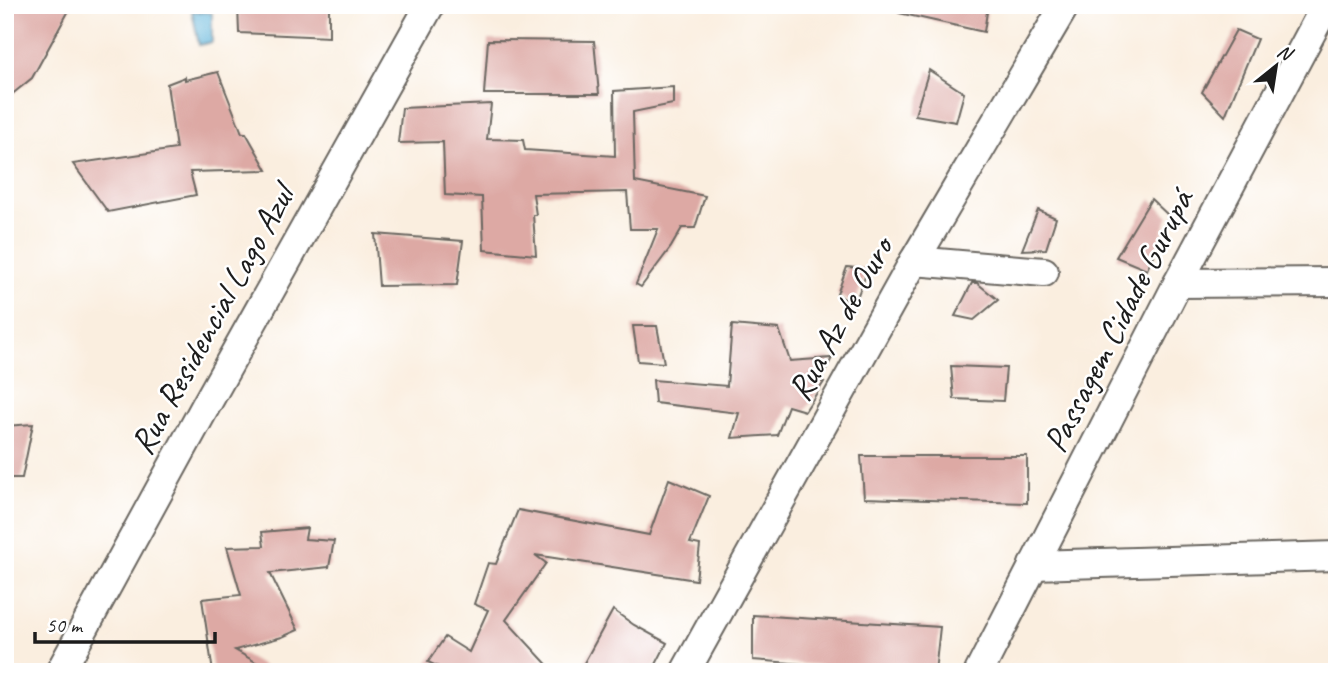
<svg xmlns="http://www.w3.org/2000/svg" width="1342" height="677" font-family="Caveat,sans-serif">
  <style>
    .water { fill: #5db3d9; stroke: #3c687a; stroke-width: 2 }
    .building { fill: #dda9a4 }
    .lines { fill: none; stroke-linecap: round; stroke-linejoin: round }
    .street-casing { stroke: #6a6660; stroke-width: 32 }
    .street { stroke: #fff; stroke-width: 28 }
    .labels { text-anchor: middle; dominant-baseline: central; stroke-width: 5; stroke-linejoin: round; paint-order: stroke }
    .street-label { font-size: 35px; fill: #1c1c1c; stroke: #fff }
  </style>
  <rect width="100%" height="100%" fill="#fff"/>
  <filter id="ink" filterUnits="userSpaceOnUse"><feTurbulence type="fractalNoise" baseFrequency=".0143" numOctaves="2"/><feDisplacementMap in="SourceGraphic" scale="14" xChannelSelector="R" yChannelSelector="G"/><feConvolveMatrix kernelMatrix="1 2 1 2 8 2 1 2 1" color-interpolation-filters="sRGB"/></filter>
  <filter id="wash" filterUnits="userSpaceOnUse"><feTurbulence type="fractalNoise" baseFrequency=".00686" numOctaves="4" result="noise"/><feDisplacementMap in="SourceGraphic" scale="28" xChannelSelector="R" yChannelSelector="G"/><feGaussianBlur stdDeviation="1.57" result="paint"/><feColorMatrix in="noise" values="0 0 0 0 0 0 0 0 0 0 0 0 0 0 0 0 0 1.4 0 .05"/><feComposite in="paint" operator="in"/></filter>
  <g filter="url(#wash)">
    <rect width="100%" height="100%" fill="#faeedf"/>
    <polygon class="water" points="192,11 212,13 212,42 199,45"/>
    <g id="blocks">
      <g class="building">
        <polygon points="9,5 72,5 32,78 5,100 5,12"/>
        <polygon points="238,5 329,5 329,37 239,33"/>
        <polygon points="900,5 988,5 984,32 899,13"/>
        <polygon points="1236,30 1257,39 1225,116 1202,92"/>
        <polygon points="488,40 594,41 599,94 484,94"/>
        <polygon points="929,70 964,93 956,122 915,115"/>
        <polygon points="218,72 242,133 246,133 267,170 190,172 196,195 108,212 73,164 176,149 167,84 185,77 185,80"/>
        <polygon points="673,87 673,104 633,112 635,182 705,196 695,228 682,228 671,247 641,287 636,284 658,229 630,229 627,192 533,194 536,215 533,215 536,255 484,250 482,197 445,195 443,142 398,143 402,108 491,104 487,139 523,140 525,150 615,156 614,91"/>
        <polygon points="1151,199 1169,216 1147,270 1116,257"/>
        <polygon points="1038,210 1056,218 1046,249 1022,250"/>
        <polygon points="375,234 463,241 457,285 379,286"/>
        <polygon points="847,267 868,269 854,305 837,294"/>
        <polygon points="972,283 977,283 998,300 974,320 955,316"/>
        <polygon points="732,325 779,329 790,361 832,358 820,381 824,382 805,411 788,406 777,435 732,438 739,413 655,403 653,380 727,386"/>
        <polygon points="633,326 657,326 664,363 638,361"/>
        <polygon points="951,366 1006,368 1003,401 954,399"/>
        <polygon points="33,424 22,478 5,478 5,426"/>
        <polygon points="861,456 1027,456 1027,503 864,498"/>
        <polygon points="669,479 709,496 690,543 700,545 696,580 535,555 546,563 506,620 554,672 449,672 428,662 445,637 469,652 488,610 474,604 488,563 496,564 518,510 649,535"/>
        <polygon points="307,528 305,539 334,541 329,567 270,573 298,630 282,637 235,650 273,672 213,672 202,599 241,595 227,547 264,546 262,532"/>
        <polygon points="613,610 634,625 667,643 652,672 579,672"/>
        <polygon points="753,615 940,627 935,672 901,672 753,660"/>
      </g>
    </g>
  </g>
  <g filter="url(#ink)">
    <use href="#blocks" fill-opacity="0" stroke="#6a6660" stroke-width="2"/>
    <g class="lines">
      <defs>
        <g id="street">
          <polyline points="914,261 1044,272"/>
          <polyline points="1178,283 1337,282"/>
          <polyline points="1033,565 1337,556"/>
          <polyline points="60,672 205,407 430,5"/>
          <polyline points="685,672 914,261 1065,5"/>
          <polyline points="979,672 1178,283 1326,5"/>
        </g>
      </defs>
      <use href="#street" class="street-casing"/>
      <use href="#street" class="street"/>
    </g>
  </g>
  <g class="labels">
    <g class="street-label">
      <text transform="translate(840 319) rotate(-61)">Rua Az de Ouro</text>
      <text transform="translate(212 320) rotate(-61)">Rua Residencial Lago Azul</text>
      <text transform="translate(1118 321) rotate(-63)">Passagem Cidade Gurupá</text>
    </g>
  </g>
  <rect width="1342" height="677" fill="none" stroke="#fff" stroke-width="28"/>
  <g transform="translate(1276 66) rotate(30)" stroke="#ffffff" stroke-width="5" paint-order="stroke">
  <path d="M0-5L12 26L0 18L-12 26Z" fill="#1c1c1c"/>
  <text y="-10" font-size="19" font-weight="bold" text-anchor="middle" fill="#1c1c1c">N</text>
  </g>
  <path d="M35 632v10h180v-10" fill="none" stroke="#1c1c1c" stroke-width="3.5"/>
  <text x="46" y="632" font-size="21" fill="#1c1c1c" stroke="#ffffff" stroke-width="5" paint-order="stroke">50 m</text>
</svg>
